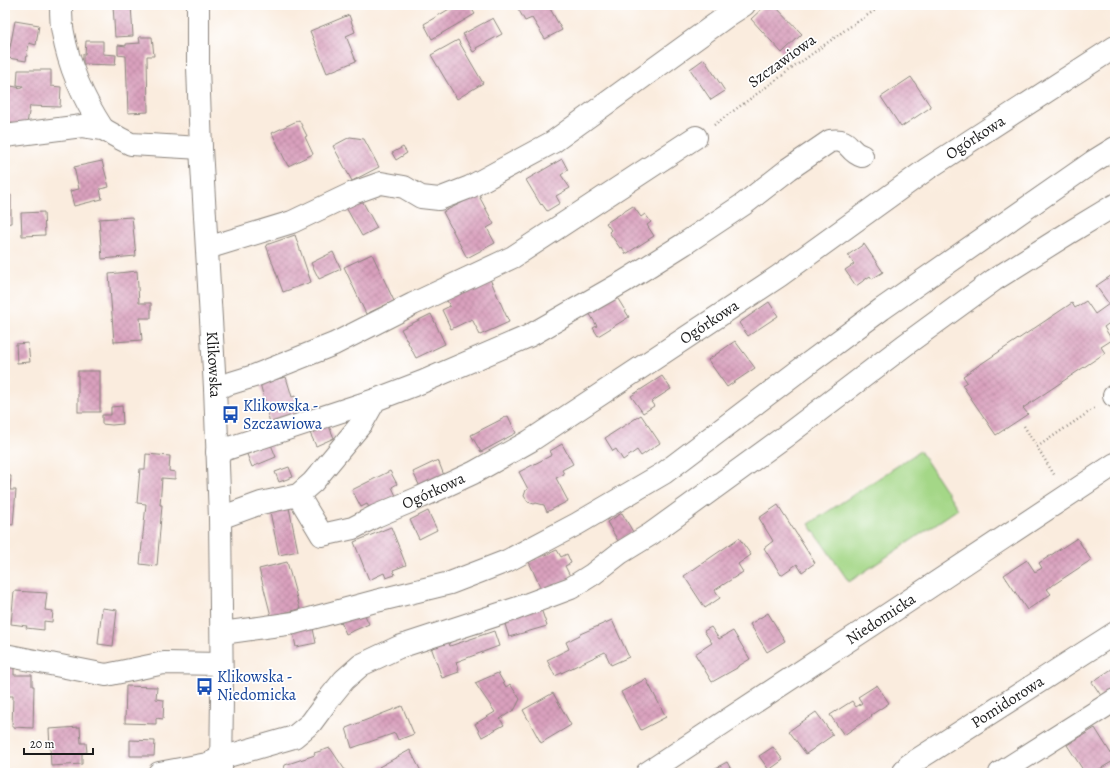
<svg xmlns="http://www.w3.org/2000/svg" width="1120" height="778" font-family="Alegreya,serif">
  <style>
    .pitch { fill: #a4d787; stroke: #607a52 }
    .building { fill: url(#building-cross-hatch) }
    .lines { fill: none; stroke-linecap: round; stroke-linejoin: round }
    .minor-casing { stroke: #8b847d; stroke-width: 24 }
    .path { stroke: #8b847d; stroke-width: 2.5; stroke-dasharray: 1 3; stroke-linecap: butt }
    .minor { stroke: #fff; stroke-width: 22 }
    .labels { text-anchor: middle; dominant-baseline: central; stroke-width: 3.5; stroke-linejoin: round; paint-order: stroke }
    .street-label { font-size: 16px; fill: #1c1c1c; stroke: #fff }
    .transit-label { font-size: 16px; fill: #164399; stroke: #fff; text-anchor: start }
  </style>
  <defs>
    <pattern id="building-cross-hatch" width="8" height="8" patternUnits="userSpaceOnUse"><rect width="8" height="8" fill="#d9a0bd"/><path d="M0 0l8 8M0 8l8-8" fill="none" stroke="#ba89a2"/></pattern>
  </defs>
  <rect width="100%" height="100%" fill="#fff"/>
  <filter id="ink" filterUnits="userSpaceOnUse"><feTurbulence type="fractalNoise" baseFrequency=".025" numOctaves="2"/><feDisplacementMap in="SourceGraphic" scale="8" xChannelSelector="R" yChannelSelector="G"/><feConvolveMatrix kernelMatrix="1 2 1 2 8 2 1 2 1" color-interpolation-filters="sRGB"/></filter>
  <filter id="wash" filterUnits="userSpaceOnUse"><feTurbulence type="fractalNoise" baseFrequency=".012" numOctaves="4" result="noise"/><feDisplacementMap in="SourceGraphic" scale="16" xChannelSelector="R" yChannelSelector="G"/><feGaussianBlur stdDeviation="0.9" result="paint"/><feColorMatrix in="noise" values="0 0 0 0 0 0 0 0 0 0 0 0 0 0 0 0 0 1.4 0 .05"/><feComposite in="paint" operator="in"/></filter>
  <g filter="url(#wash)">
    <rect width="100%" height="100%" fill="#faecde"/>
    <polygon class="pitch" points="920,451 958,509 849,582 809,524"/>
    <g id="blocks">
      <g class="building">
        <polygon points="113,5 131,5 133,36 115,37"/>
        <polygon points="456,5 469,5 475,14 432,39 424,24"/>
        <polygon points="516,5 548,5 562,30 545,39 532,18 525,21"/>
        <polygon points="766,5 774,5 802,34 782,53 751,19"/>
        <polygon points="349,15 355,32 346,36 356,61 327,73 310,31"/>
        <polygon points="493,18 502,34 476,48 477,50 473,52 463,34"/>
        <polygon points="15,21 39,25 36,45 29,43 26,61 8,58"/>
        <polygon points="139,37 152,37 154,56 147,56 148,112 128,113 126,56 118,55 118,45 126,46 126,44 140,43"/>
        <polygon points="458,40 483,83 457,99 431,55"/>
        <polygon points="86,41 103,41 103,54 116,55 115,65 83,64 83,54 85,54"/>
        <polygon points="704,59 725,91 711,100 690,69"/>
        <polygon points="18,70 51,70 51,86 61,87 60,107 30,106 27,124 17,124 5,122 5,85 22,88 23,86 17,85"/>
        <polygon points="911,77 931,107 901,127 881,97"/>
        <polygon points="299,120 307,136 305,137 313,154 288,166 272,133"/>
        <polygon points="350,137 364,139 379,167 352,181 333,146"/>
        <polygon points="403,147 407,153 396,160 392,153"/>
        <polygon points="562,159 568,170 561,175 570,188 556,196 560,203 547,211 542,204 541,205 526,180"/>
        <polygon points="102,161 109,187 100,189 102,199 74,206 70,191 79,189 74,167"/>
        <polygon points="479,194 481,198 480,198 494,224 487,228 495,243 467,258 443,212"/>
        <polygon points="5,195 11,195 11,223 5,224"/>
        <polygon points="359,195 377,228 362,236 344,204"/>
        <polygon points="633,206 641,217 645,214 651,222 647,225 654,236 626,254 622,247 620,248 609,232 611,230 606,223"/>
        <polygon points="44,212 45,235 22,236 21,213"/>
        <polygon points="132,217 136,256 102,259 99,219"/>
        <polygon points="295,235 311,282 283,292 266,245"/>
        <polygon points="864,244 883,272 872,279 870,276 856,286 845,270 854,264 848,255"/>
        <polygon points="333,252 341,269 319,279 311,263"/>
        <polygon points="372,254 394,301 366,314 344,267"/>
        <polygon points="137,271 139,303 151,303 151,318 140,318 142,340 114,342 109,274"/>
        <polygon points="1115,273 1115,319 1104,327 1112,340 1101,347 1105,353 1023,408 1028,414 996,435 962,385 967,382 963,376 1072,303 1075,308 1086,301 1095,314 1109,304 1096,286"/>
        <polygon points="490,279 509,322 480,335 472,319 451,329 442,310 450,306 446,299"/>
        <polygon points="615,294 629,317 598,336 593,328 597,326 588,311"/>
        <polygon points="769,302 778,316 748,336 739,323"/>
        <polygon points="431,314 445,344 416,358 401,329"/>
        <polygon points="735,341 755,368 727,387 708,360"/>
        <polygon points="28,343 30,362 17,363 16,344"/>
        <rect x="78" y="371" width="22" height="41"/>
        <polygon points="662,376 671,389 651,402 654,406 643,413 631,396"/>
        <polygon points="286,377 292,397 295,396 301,419 271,427 260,383"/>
        <polygon points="122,406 123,424 112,425 102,424 102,415 111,415 111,407"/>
        <polygon points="641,415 660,443 641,456 637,450 623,460 616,449 613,451 605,438"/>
        <polygon points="508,416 516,433 481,452 471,435"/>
        <polygon points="328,424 334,438 316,446 310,433"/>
        <polygon points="270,442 276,457 252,467 246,452"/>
        <polygon points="562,444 573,464 562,470 564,474 556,478 568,501 547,512 544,505 536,503 534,504 528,502 524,496 526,490 528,489 519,472 552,455 550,451"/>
        <polygon points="146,454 170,456 169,471 175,472 175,479 162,478 160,505 162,505 157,566 140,564 146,504 137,503 140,469 145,469"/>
        <polygon points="438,460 445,478 421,489 413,472"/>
        <polygon points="289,467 293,477 279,482 275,472"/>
        <polygon points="390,471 397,484 392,487 396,496 370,509 367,504 361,507 352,490"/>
        <polygon points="5,475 11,476 10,490 16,490 13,525 5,524"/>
        <polygon points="288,503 298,551 279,555 269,507"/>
        <polygon points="778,505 815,563 802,572 797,564 781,575 764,548 773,541 759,518"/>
        <polygon points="428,511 437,530 419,539 410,520"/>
        <polygon points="622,513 633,532 618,541 607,522"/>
        <polygon points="391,527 406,565 393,570 395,575 386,578 384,573 369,580 354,542"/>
        <polygon points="739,538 751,555 738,564 743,572 715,590 720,598 705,608 684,576"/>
        <polygon points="1077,538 1091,560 1047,589 1051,594 1027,610 1004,575 1027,560 1035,572 1042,568 1039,563"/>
        <polygon points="557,550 561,557 567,554 571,563 565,566 571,578 542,591 529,562"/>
        <polygon points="287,562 300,609 271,616 259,569"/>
        <polygon points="14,591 47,593 45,610 53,611 52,622 44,621 44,630 26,628 27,626 11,624"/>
        <polygon points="540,606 547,626 509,637 503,618"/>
        <polygon points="102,608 117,610 113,646 98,644"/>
        <polygon points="364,613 369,624 346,634 341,622"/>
        <polygon points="768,613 785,641 767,652 750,624"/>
        <polygon points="612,620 629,657 611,665 605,652 555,676 547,660 569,649 566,642 580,635 580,634"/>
        <polygon points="312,624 316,643 296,647 292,628"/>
        <polygon points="711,627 719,639 733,631 750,659 737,667 737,668 712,682 695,654 712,643 704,631"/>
        <polygon points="494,631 499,646 456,662 459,672 442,678 430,644 447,637 450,646"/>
        <polygon points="5,664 14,664 14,675 32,675 32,686 34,686 33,728 12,727 13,696 5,696"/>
        <polygon points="1115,667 1115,689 1102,697 1092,682"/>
        <polygon points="498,673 506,687 510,684 520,699 515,709 500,719 504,725 482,737 475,724 495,712 475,683"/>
        <polygon points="646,679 666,717 641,730 621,692"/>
        <polygon points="877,685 889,703 871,715 872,716 844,735 830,715 852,701 856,707 862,703 858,697"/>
        <polygon points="126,686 157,687 156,699 164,700 163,719 156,718 156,724 125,723"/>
        <polygon points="553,693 571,725 541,743 523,710"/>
        <polygon points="402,706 414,734 398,740 395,733 352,748 346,728"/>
        <polygon points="816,712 833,735 806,754 789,731"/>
        <polygon points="80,727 81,743 86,743 87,752 82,753 82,764 51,766 49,729"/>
        <polygon points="1095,728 1115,760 1093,773 1085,773 1067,745"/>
        <polygon points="130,740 155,741 154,756 130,756"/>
        <polygon points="773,747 783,760 769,770 759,756"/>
        <polygon points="330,748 347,773 283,773 285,765 315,755 314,753"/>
        <polygon points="410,750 422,773 382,773 379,767"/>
        <polygon points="727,762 733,773 706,773"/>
      </g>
    </g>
  </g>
  <g filter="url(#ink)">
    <use href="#blocks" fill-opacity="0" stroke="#8b847d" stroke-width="1"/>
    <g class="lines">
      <defs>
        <g id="minor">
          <path d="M61,5C61,14 61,24 63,33C69,67 84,100 103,129"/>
          <path id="s1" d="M198,5V67L201,148L215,388L220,518L222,698L221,771"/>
          <polyline points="5,136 82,126 103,129 121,139 131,144 201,148"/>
          <polyline points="207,248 292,222 353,193 381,183 404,187 421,197 439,199 470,187 553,142 727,16 744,5"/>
          <polyline points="215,388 254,376 334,344 413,304 513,257 696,137"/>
          <polyline points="1114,396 1115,395"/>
          <polyline points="217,452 375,400"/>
          <path id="s2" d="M298,495L322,535L353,528L376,516L421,497L473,473L530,441L779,276L927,169L1115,47"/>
          <path d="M220,518L261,503L298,495L313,482L362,423L375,400L422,382L529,336L625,281L684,244L744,204L789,169L830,141C852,138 846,151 862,156"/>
          <polyline points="222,633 294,623 376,601 450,583 507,561 577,524 664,473 805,366 882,309 1094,161 1115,148"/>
          <polyline points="5,655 106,675 164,663 221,664"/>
          <polyline points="159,773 207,764 221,758 294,737 311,723 331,696 344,680 361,665 399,647 515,609 571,588 593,574 620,553 651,534 787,435 905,345 994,280 1067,234 1115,205"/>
          <path id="s3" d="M647,773L875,623L1115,464"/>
          <path id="s4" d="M903,773L909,765L1115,633"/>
          <polyline points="1000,773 1115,700"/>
        </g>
      </defs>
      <use href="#minor" class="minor-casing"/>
      <g class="path">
        <polyline points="714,125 845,30 883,5"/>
        <polyline points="1024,426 1055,476"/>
        <polyline points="1037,447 1095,408"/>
      </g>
      <use href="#minor" class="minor"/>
    </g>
  </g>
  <defs>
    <symbol id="bus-bare" viewBox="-9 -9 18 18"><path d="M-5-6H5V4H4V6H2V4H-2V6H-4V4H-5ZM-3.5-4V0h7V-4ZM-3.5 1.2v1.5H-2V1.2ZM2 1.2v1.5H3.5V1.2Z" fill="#1a4fb4" stroke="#fff" stroke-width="2.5" paint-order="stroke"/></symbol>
  </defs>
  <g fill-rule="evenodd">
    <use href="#bus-bare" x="218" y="402" width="25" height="25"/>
    <use href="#bus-bare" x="192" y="674" width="25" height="25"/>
  </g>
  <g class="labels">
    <g class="street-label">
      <text transform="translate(782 61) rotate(-36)">Szczawiowa</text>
      <text stroke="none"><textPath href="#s2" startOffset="815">Ogórkowa</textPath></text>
      <text stroke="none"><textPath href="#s2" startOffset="491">Ogórkowa</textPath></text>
      <text stroke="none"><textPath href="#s1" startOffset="360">Klikowska</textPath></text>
      <text stroke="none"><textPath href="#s2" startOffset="167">Ogórkowa</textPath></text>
      <text stroke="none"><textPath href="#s3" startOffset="280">Niedomicka</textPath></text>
      <text stroke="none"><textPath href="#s4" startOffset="127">Pomidorowa</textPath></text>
    </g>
    <g class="transit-label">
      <text x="243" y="406">Klikowska -<tspan x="243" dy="18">Szczawiowa</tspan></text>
      <text x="217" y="677">Klikowska -<tspan x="217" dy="18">Niedomicka</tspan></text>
    </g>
  </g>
  <rect width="1120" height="778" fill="none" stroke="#fff" stroke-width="20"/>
  <path d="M24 748v6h69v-6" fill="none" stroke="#1c1c1c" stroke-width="2"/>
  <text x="30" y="748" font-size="12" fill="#1c1c1c" stroke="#ffffff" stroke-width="3" paint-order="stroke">20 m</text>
</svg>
